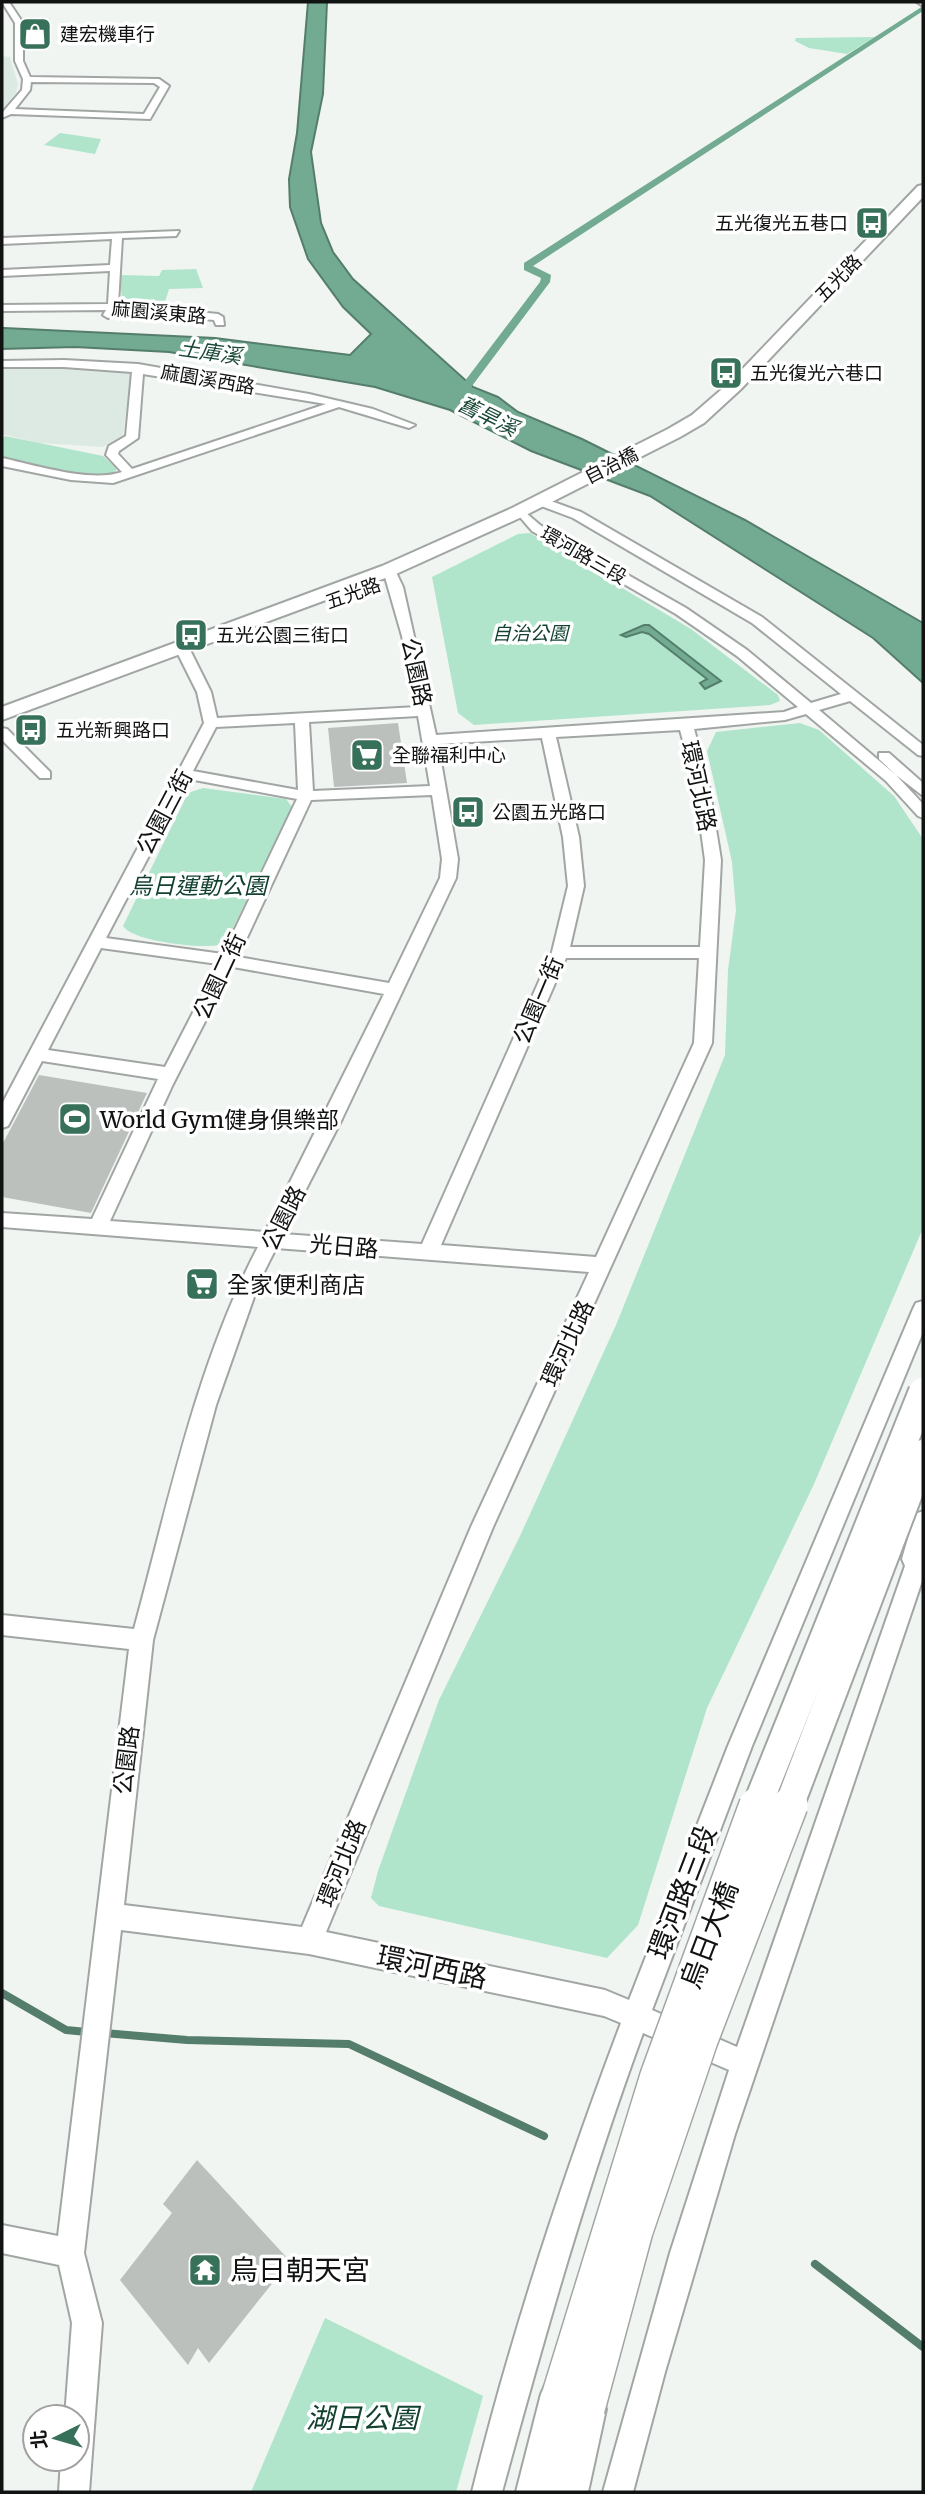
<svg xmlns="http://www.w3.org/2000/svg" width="925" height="2494" font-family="Merriweather,'Noto Sans TC',serif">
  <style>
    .built { fill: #ddeae4 }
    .green { fill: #b0e4cb }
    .water { fill: #72ab91; stroke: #557d6b; stroke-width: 2 }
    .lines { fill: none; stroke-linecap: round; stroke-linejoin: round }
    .stream { stroke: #557d6b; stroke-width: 8 }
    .canal { fill: #72ab91; fill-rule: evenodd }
    .building { fill: #bbc0bd }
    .minor-casing { stroke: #a1a6a4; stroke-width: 4 }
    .tertiary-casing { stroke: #a1a6a4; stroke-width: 4 }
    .secondary-casing { stroke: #a1a6a4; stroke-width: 4 }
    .minor { fill: #fff; fill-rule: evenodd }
    .tertiary { fill: #fff; fill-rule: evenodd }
    .secondary { fill: #fff; fill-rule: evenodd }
    .tertiary-bridge-far1-casing { stroke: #a1a6a4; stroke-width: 32; stroke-linecap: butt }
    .tertiary-bridge-casing { stroke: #a1a6a4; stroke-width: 38; stroke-linecap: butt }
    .tertiary-bridge-far1 { stroke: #fff; stroke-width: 28 }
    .tertiary-bridge { stroke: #fff; stroke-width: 35 }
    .labels { text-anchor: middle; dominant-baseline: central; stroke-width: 7; stroke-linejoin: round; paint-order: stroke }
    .far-poi-label { font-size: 19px; fill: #111312; stroke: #fff; text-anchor: start }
    .far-street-label { font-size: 19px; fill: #111312; stroke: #fff }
    .far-park-label { font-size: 19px; font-style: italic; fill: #12412f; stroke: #fff }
    .far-water-label { font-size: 21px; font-style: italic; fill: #1a4836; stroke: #fff }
    .street-label { font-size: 23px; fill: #111312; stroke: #fff }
    .park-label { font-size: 23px; font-style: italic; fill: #12412f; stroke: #fff }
    .poi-label { font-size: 23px; fill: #111312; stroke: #fff; text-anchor: start }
    .near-street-label { font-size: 28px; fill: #111312; stroke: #fff }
    .near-poi-label { font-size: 28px; fill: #111312; stroke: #fff; text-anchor: start }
    .near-park-label { font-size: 28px; font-style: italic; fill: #12412f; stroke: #fff }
  </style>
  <rect width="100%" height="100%" fill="#f0f5f2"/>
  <g class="built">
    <polygon points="2,56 10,57 18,84 16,93 2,110"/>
    <polygon points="38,366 131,373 123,435 103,447 39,443 2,434 2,368"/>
  </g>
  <g class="green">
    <polygon points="875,37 847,54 809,48 795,41 796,38"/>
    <polygon points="60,133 101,139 95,154 44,145"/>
    <polygon points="196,269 203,288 169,289 164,305 122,302 120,275 159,276 162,270"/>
    <polygon points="5,436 103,456 117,469 111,477 79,475 2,460 2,439"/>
    <polygon points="530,533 691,629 778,695 780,701 770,705 474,725 458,713 432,577 518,534"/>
    <polygon points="800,723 819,730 894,796 923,839 923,1228 814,1484 707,1708 638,1925 607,1958 379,1906 371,1898 378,1871 439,1700 520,1536 616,1325 725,1055 728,970 736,910 732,862 707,751 716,732"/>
    <path d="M203,788L286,799L292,807L225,944C206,950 133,942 123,926L188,793Z"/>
    <polygon points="325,2318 483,2396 456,2492 251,2492"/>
  </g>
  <g class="water">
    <polygon points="308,2 327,2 323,94 311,152 321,223 333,252 353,279 473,387 498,397 518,412 582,439 745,520 923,623 923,683 873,638 650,496 531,451 450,410 375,387 169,352 75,347 2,349 2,328 4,328 215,338 350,355 371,334 343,307 308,259 290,207 289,179 297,133"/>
    <polygon points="644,625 649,625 721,681 705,689 700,683 707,679 649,634 642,632 626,637 621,635"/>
  </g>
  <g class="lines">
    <g class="stream">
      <polyline points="2,1993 66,2030 87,2032"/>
      <polyline points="104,2033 187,2040 349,2044 544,2136"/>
      <polyline points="815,2264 923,2347"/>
    </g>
    <polygon class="canal" points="923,6 923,11 533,266 551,275 550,282 460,402 452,402 452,398 540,282 541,278 524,270 524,263"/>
  </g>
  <g class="building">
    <polygon points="398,723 407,783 334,787 328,728"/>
    <polygon points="39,1075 147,1093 91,1213 2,1197 2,1145"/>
    <polygon points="197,2160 290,2261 209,2363 198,2348 188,2365 120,2280 172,2213 163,2204"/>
  </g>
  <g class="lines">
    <defs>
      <g id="minor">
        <path d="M2,2H9L23,23V61L30,77L159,79L169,86L150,119L11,114L2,118V113L22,90L23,79L15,61V23ZM31,82L154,83L160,87L144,114L15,109L30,90Z"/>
        <polygon points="917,2 923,2 923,6"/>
        <polygon points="179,231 176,236 122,238 118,304 218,314 223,317 224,325 216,325 214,320 116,310 108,318 103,315 106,310 2,311 2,305 108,304 110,271 2,276 2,270 110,265 112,239 2,244 2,238"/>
        <path d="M64,360L138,364L309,394L373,409L415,425L409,428L339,407L113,483L71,480L2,466V458C35,465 90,483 122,472L106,455L109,446L126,436L132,372L64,367H2V361ZM143,374L326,404L132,469L118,454L119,451L138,438Z"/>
        <path d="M540,497L581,512L762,617L923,745V756L918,755L850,701L819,710L896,775L879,759V753H889L923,783V796L896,775L923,804V818L918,816L886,781L806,714L785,720L694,729L708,779L721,860L712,1043L493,1527L326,1932L605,1990L629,2000L728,1746L913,1309L916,1303L923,1301V1332L752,1746L652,2010L737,2047L905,1566L902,1559L915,1514L923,1511V1578L735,2134L665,2372L633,2492H603L670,2253L729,2070L643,2033C588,2183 544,2338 502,2492H472C511,2334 563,2176 621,2023L604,2016L309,1954L121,1930L84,2253L102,2323L89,2492H59L61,2459H77V2417H65L72,2323L59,2265L2,2253V2225L58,2236L129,1649L2,1635V1615L134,1629C169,1501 196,1365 258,1247L2,1227V1213L92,1219L158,1079L42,1061L8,1126L2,1128V1104L204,723L197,692L175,648L177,645L189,648L211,692L217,718L417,707L402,636L383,570L389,566L395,570L403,587L436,735L784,712L798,707L737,656L676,614L532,531L520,517L526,513L540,525L686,608L747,650L811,703L841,694L752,623L573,518L536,504V498ZM418,716L430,786L313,791L309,722ZM295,723L298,790L193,771L216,727ZM680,730L694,779L705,860L700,947H570L584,886L579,837L556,737ZM542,738L563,837L568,886L552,952L422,1244L283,1234L342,1119L456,878L458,859L438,744ZM189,779L297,799L223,954L106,938ZM432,795L442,859L440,878L389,983L238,957L311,800ZM101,948L218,964L165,1067L48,1050ZM566,958H699L694,1043L596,1257L441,1245ZM233,967L384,994L265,1232L110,1221L173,1084ZM276,1248L589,1272L471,1527L302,1927L124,1905L153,1640L216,1405L260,1280Z"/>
        <polygon points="2,728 7,729 50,772 50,778 40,778 2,740"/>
      </g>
      <polygon id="tertiary" points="560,2375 573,2381 579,2393 587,2390 601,2395 606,2409 588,2492 516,2492 541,2394 547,2381"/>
      <polygon id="secondary" points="923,185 923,197 741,389 704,423 680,437 524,516 396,574 2,720 2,707 382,566 512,508 668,429 692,415 729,383 918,186"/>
    </defs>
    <use href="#minor" class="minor-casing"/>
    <use href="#tertiary" class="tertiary-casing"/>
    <use href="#secondary" class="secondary-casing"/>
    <use href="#minor" class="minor"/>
    <use href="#tertiary" class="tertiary"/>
    <use href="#secondary" class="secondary"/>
    <defs>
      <g id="tertiary-bridge-far1">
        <polyline points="757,1806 923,1392"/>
        <polyline points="789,1806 923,1454"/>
      </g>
      <g id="tertiary-bridge">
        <polyline points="560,2394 658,2076 757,1805"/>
        <polyline points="587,2409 635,2231 700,2040 790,1805"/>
      </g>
    </defs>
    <use href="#tertiary-bridge-far1" class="tertiary-bridge-far1-casing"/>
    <use href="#tertiary-bridge" class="tertiary-bridge-casing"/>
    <use href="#tertiary-bridge-far1" class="tertiary-bridge-far1"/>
    <use href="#tertiary-bridge" class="tertiary-bridge"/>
  </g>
  <defs>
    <symbol id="shop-square" viewBox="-11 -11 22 22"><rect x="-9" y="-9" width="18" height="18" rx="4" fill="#387159" stroke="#fff"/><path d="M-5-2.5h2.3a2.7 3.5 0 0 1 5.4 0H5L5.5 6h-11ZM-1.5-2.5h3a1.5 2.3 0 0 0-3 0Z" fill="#fff"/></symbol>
    <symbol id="bus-square" viewBox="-11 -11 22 22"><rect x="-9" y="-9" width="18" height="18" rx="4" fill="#387159" stroke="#fff"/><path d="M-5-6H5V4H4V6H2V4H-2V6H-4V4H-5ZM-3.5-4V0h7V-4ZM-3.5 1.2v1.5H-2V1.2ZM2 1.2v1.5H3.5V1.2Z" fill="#fff"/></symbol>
    <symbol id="supermarket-square" viewBox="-11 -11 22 22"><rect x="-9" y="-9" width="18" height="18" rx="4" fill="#387159" stroke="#fff"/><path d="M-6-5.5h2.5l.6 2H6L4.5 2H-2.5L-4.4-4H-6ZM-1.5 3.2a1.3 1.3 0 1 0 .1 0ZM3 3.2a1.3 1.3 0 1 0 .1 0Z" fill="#fff"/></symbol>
    <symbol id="stadium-square" viewBox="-11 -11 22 22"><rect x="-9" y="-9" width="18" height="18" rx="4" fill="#387159" stroke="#fff"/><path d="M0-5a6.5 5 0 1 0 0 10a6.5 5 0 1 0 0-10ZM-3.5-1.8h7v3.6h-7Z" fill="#fff"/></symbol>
    <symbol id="temple-square" viewBox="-11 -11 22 22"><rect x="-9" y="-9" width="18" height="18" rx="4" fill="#387159" stroke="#fff"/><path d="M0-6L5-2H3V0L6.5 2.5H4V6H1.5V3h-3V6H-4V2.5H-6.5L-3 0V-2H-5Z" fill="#fff"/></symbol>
  </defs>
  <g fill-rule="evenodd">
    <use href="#shop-square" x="16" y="15" width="38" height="38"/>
    <use href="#bus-square" x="853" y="204" width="38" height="38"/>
    <use href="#bus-square" x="707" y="354" width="38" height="38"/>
    <use href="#bus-square" x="172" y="616" width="38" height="38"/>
    <use href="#bus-square" x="12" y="711" width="38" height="38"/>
    <use href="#supermarket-square" x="348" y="736" width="38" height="38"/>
    <use href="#bus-square" x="449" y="793" width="38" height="38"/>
    <use href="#stadium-square" x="56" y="1100" width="38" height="38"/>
    <use href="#supermarket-square" x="183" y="1265" width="38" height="38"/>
    <use href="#temple-square" x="186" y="2251" width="38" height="38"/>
  </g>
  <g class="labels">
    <g class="far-poi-label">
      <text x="60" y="34">建宏機車行</text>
      <text x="848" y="223" text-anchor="end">五光復光五巷口</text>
      <text x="750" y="373">五光復光六巷口</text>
      <text x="216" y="635">五光公園三街口</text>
      <text x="56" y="730">五光新興路口</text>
      <text x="392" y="755">全聯福利中心</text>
      <text x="492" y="812">公園五光路口</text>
    </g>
    <g class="far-street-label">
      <text transform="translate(838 278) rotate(-46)">五光路</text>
      <text transform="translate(159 312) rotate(5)">麻園溪東路</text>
      <text transform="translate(208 379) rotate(10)">麻園溪西路</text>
      <text transform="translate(611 465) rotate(-27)">自治橋</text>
      <text transform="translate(584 555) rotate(30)">環河路三段</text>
      <text transform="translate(353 593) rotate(-20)">五光路</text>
    </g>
    <g class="far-park-label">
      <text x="530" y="633">自治公園</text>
    </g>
    <g class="far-water-label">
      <text transform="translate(210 352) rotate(8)">土庫溪</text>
      <text transform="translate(488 416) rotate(26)">舊旱溪</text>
    </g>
    <g class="street-label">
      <text transform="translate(417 672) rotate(78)">公園路</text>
      <text transform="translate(699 786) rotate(78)">環河北路</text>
      <text transform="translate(164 812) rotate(-62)">公園三街</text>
      <text transform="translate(219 976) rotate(-65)">公園二街</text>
      <text transform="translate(538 1000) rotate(-67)">公園一街</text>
      <text transform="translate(283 1218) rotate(-63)">公園路</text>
      <text transform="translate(344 1246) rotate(5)">光日路</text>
      <text transform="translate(567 1343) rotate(-65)">環河北路</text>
      <text transform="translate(126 1760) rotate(-83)">公園路</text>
      <text transform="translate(341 1863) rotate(-68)">環河北路</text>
    </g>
    <g class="park-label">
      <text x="198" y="885">烏日運動公園</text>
    </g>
    <g class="poi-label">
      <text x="100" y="1119">World Gym健身俱樂部</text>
      <text x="227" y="1284">全家便利商店</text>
    </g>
    <g class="near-street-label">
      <text transform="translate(682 1892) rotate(-69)">環河路三段</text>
      <text transform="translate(709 1935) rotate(-69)">烏日大橋</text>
      <text transform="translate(432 1967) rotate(12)">環河西路</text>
    </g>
    <g class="near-poi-label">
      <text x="230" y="2270">烏日朝天宮</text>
    </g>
    <g class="near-park-label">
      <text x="362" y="2418">湖日公園</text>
    </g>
  </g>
  <rect width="925" height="2494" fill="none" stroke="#111312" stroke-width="7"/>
  <g transform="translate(56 2438) rotate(265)"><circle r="33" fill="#ffffff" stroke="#a0a1a0" stroke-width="2"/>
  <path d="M0-5L12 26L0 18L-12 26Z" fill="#387159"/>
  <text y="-10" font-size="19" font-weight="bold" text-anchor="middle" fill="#111312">北</text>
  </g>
</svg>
